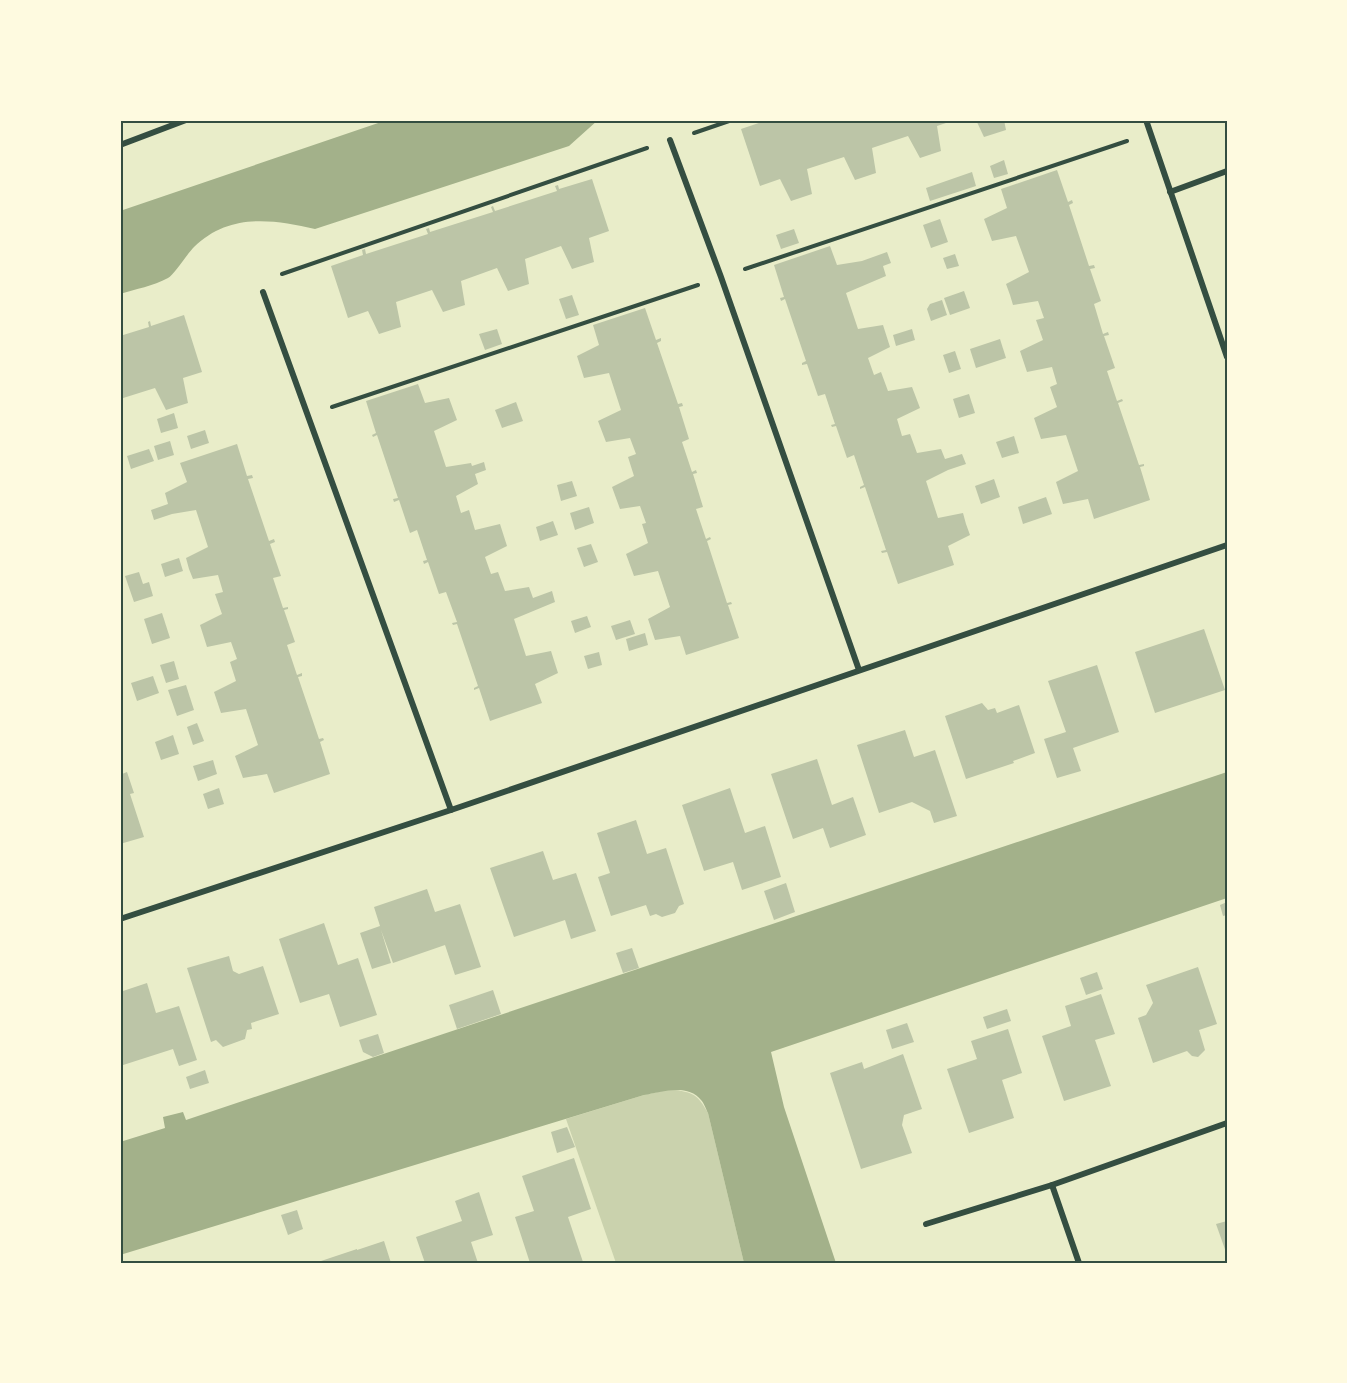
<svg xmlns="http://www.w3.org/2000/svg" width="1347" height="1383" font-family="'IBM Plex Serif',serif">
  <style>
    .green { fill: #cad2ad }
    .water { fill: #a3b18a }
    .building { fill: #bcc5a7 }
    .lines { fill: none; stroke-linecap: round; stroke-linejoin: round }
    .path { stroke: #344e41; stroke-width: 4 }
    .minor { stroke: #344e41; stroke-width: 6 }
    .neatline { fill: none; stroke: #344e41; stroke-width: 2 }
  </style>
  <rect width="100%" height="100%" fill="#e9edc9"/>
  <path class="green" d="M671,1089C693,1093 697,1093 708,1113L744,1263H616L566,1119L644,1095Z"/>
  <g class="water">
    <path d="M387,120H598L569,146L315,229C272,219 229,213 194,247C187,254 174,275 168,278C153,286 136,289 120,294V211Z"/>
    <path d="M1227,772V898L771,1052L784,1107L836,1263H744L708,1113C706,1109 704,1103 701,1100C688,1083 661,1092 644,1095L120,1255V1142L165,1128L163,1117L183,1112L186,1120Z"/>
  </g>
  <g class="building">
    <polygon points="768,120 955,120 937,126 941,151 920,158 908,136 872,148 876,173 855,180 844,157 807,169 812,194 791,201 780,179 760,186 741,129"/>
    <polygon points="976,120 1004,120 1006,130 984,137"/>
    <polygon points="1004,160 1008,174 994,178 990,166"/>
    <polygon points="1057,170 1068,202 1072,200 1073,203 1069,205 1089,266 1094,265 1095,268 1090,269 1101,301 1094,304 1103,334 1108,332 1109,335 1104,336 1115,368 1107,371 1117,401 1122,399 1123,401 1118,403 1139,465 1144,464 1144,466 1140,467 1150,500 1094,519 1088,499 1063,504 1056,482 1078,471 1066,435 1041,439 1034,418 1057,407 1050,387 1057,384 1052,367 1027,372 1020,351 1043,340 1036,320 1044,318 1038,301 1013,305 1010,295 1006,284 1029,272 1016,236 992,241 984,219 1007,208 1001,189"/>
    <polygon points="972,172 976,186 930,201 926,188"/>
    <polygon points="592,179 609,231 589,238 594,262 572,269 561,246 525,259 529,284 508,291 497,268 461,281 465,305 443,312 432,290 396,302 401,327 379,334 368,311 348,318 331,266 363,255 362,250 365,249 366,254 428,234 426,229 429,228 430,232 493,212 491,207 493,206 495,211 557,191 555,186 558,185 559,189"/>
    <polygon points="940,219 948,242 931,248 923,225"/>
    <polygon points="794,229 799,243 781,249 776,235"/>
    <polygon points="830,246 837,265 862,261 887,252 891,263 883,266 886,276 846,293 858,329 883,325 890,347 868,358 874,375 881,372 888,391 912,387 920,408 897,419 902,436 910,434 917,453 941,449 945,459 962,454 966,464 948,470 926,481 938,518 963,513 966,524 970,535 948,546 954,565 898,584 887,552 882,553 881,551 886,550 865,487 860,489 860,487 864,485 854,455 847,458 836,426 832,427 831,425 835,424 825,394 818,396 807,364 802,365 802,363 806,361 785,299 781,301 780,298 784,297 774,265"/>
    <polygon points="955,254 959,266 947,269 943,258"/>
    <polygon points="964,291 970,308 950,315 944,298"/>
    <polygon points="572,295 579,315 566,319 559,299"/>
    <polygon points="942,300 947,315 931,321 927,309 930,304"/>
    <polygon points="645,308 656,340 661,338 661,341 657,343 678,404 682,403 683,406 679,407 689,439 682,442 692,472 696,470 697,473 693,474 703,507 696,509 706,539 710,537 711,539 707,541 727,603 731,602 732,604 728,605 739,638 686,655 680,636 655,640 648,619 670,607 658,571 634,576 626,554 648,543 642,524 646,523 640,506 620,509 612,487 634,476 628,457 636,454 630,438 606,442 598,421 621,410 609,373 584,378 577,356 599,345 593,325"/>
    <polygon points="184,315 202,372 183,378 188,403 166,410 155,388 120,399 120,336 149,327 148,322 150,321 151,326"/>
    <polygon points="497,329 502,344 485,350 479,334"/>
    <polygon points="912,329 915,340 896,346 893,335"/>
    <polygon points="1000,339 1006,358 976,368 970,349"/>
    <polygon points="955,351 961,369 949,373 943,355"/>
    <polygon points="418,384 425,403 449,398 457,420 434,431 446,467 471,463 472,466 484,462 486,470 475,474 478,484 456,496 461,513 469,510 475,530 500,524 507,546 485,557 491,574 498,572 505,591 529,587 533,598 552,591 555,602 514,619 526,656 551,651 558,673 535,684 542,703 490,721 479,688 474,690 474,688 478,686 457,624 453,625 452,623 457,622 446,592 439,594 428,562 424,564 423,561 427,560 417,530 410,533 399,500 394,502 393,499 398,498 377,435 373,437 372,435 376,433 366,401"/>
    <polygon points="969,394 975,413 959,418 953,399"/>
    <polygon points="516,402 523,421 502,428 495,410"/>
    <polygon points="174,413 178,428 161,433 157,419"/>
    <polygon points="205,430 209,443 191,449 187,436"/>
    <polygon points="1014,436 1019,453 1002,458 996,442"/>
    <polygon points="170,441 174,455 158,460 154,446"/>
    <polygon points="237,444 247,476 252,475 253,478 248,479 269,541 274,539 275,542 270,544 281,576 273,578 283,608 288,607 288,609 284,610 295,642 287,645 297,675 302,673 302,676 298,677 319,739 323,738 324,740 320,742 330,774 274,793 267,774 243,778 235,756 258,745 246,709 221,713 214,692 236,681 230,662 237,659 231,642 207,647 200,625 222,614 215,594 223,592 218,575 193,579 189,569 186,558 208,547 196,510 172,514 154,520 151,510 168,504 165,493 187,482 180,463"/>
    <polygon points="149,449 154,461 131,469 127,456"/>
    <polygon points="994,479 1000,497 981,504 975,486"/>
    <polygon points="572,481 577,496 561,501 557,485"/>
    <polygon points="1046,497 1052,514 1023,524 1018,507"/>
    <polygon points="589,507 594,523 575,530 570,513"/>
    <polygon points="553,521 558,535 540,541 536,527"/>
    <polygon points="591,544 598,562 584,567 577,548"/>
    <polygon points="179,558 183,571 165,577 161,564"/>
    <polygon points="139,572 143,584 149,582 153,596 134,602 125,576"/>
    <polygon points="162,613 170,638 152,644 144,619"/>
    <polygon points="587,616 591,627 575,633 571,621"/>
    <polygon points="630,620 635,634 616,640 611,626"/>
    <polygon points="1204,629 1225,690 1155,713 1135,652"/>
    <polygon points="645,633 648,645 629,651 626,639"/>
    <polygon points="599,652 602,665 588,669 584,656"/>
    <polygon points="174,661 179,679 166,683 160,665"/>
    <polygon points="1097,665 1119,732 1073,748 1081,771 1057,778 1044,739 1066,732 1048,681"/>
    <polygon points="153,676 159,693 137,701 131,683"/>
    <polygon points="186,685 194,710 177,716 168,690"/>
    <polygon points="982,703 988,710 995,708 997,713 1019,705 1035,753 1013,761 1014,763 966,779 945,716"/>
    <polygon points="197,723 204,741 193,745 187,727"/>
    <polygon points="905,730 914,757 935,750 957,816 934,823 930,811 912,802 879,813 857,745"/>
    <polygon points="173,735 179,754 161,760 155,742"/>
    <polygon points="817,759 832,805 853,797 866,835 830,848 823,828 793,839 771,774"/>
    <polygon points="213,760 217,774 198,781 193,766"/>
    <polygon points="120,768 122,774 127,772 134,793 130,794 144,837 120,844"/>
    <polygon points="219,788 224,804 208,809 203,794"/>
    <polygon points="730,788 745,833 765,826 781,877 742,890 733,862 704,871 682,805"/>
    <polygon points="636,820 647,854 666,848 684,904 679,906 675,913 662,917 656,914 650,916 646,905 611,916 598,877 610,873 597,833"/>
    <polygon points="543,851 553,880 576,873 596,931 571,939 565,920 514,937 490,868"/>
    <polygon points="786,883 795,912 774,920 764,891"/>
    <polygon points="427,889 435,912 460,904 481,967 455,975 445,945 393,963 381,930 391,963 372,969 360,933 380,926 374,907"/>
    <polygon points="1227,902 1227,915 1223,916 1220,905"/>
    <polygon points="324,923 338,965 358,958 377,1015 340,1027 329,994 300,1003 279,939"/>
    <polygon points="632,948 639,968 623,973 616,953"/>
    <polygon points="229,956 233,971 239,974 263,966 279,1014 251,1023 252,1029 247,1030 245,1039 223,1047 216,1040 211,1042 187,968"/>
    <polygon points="1198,967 1217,1024 1199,1030 1205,1050 1198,1057 1192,1056 1187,1051 1153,1063 1138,1018 1146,1015 1153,1003 1146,985"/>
    <polygon points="1097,972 1103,989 1086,995 1080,978"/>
    <polygon points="147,983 156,1013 179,1006 197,1060 179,1066 173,1049 120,1066 120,992"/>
    <polygon points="493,990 501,1014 457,1029 449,1005"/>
    <polygon points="1101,994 1115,1034 1095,1040 1111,1086 1064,1101 1042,1036 1071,1026 1065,1006"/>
    <polygon points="1007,1009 1011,1021 987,1029 983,1017"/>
    <polygon points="907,1023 914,1042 892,1049 886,1030"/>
    <polygon points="1008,1029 1022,1073 1002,1080 1014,1118 969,1133 947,1069 977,1059 971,1041"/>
    <polygon points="378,1034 384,1053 373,1057 363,1052 359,1040"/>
    <polygon points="903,1054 922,1109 904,1115 902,1125 912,1153 861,1169 830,1073 862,1062 864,1069"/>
    <polygon points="205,1070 209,1083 190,1089 186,1077"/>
    <polygon points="567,1127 575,1147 557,1153 551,1132"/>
    <polygon points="574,1158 591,1209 568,1217 583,1262 530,1263 515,1217 534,1211 522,1176"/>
    <polygon points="479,1192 493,1235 471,1242 478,1263 425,1263 416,1237 462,1221 455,1201"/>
    <polygon points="297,1210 303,1229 288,1235 281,1215"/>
    <polygon points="1227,1221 1227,1255 1216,1224"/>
    <polygon points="384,1241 391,1263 315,1263 357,1249 357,1250"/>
  </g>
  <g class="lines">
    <g class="path">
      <polyline points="694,133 732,120"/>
      <polyline points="745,269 1127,141"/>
      <polyline points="282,274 647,148"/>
      <polyline points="332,407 698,285"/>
    </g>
    <g class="minor">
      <polyline points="1146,120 1227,357"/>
      <polyline points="670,140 721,277 859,670"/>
      <polyline points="120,145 186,120"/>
      <polyline points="1170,192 1227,171"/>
      <polyline points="263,292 451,810"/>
      <polyline points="120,919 451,810 1227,545"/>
      <polyline points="1052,1185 1079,1263"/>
      <polyline points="926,1224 1052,1185 1227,1123"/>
    </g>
  </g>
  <rect width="1347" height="1383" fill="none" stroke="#fefae0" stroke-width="243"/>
  <rect x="122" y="122" width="1104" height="1140" class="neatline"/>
</svg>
